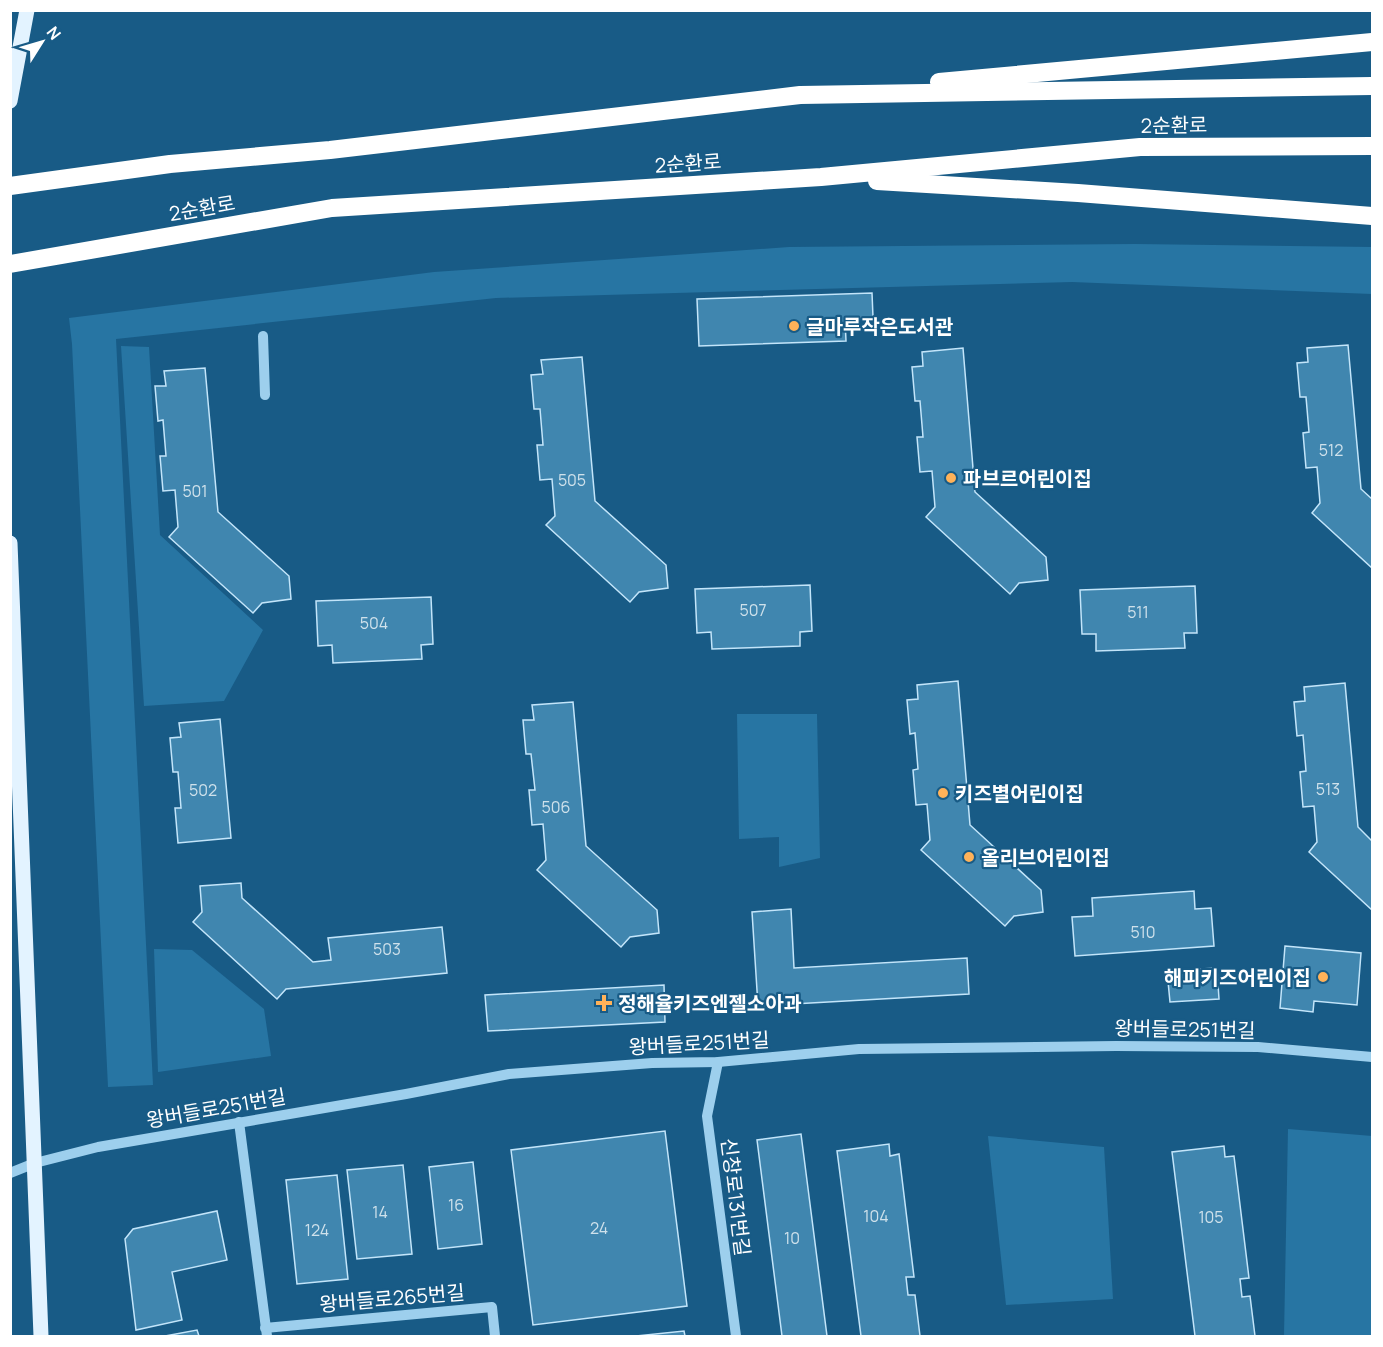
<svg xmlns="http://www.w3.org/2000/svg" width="1383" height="1347" font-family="Manrope,'Noto Sans KR',sans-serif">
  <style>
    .green { fill: #2775a3 }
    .building { fill: #4086af; stroke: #c3e5fa; stroke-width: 1.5 }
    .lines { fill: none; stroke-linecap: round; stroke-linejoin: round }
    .minor { stroke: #9dcfed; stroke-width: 10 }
    .major { stroke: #e3f3ff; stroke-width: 15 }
    .highway { stroke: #fff; stroke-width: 18 }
    .poi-dot { fill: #ffb259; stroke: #185b86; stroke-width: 2 }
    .labels { text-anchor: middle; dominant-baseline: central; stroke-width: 4.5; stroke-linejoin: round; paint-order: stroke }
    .number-label { font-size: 16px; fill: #cfe1eb }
    .street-label { font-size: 20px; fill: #fff; stroke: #185b86 }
    .poi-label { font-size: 20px; font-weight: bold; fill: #fff; stroke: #185b86; text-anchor: start }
  </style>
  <rect width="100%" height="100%" fill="#185b86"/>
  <g class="green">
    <polygon points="1135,244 1372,247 1372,294 1072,282 496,298 116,339 153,1085 108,1087 72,344 69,318 434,272 789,247"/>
    <polygon points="121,346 149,347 160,535 263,630 224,701 144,706"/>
    <polygon points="737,714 817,714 820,858 779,867 779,837 739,839"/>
    <polygon points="154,949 192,950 264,1009 271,1056 158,1072"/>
    <polygon points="1288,1129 1372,1136 1372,1336 1284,1336"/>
    <polygon points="988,1136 1104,1147 1113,1299 1006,1305"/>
  </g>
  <g class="building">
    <polygon points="872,293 873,317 845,318 846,341 699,346 697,299"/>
    <polygon points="1348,345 1361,489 1372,499 1372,568 1312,513 1320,503 1317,467 1306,468 1303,433 1309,432 1306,397 1300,397 1297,363 1308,362 1307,348"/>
    <polygon points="963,348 975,492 1046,557 1048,580 1019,583 1010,594 926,517 935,507 932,471 920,472 917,437 923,437 920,401 915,401 912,367 923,366 922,352"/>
    <polygon points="582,357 595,501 666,565 668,588 639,592 630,602 546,525 555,516 552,479 540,480 537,445 543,445 540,409 534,409 531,375 543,374 541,360"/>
    <polygon points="205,368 218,512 289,576 291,599 262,603 253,613 169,537 178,527 175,490 163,491 160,456 166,456 163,420 158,421 155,386 166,386 164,371"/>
    <polygon points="810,585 812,631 800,632 800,646 712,649 711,632 697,633 695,589"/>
    <polygon points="1195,586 1197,633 1184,633 1185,648 1096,651 1096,634 1082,634 1080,590"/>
    <polygon points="431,597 433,644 421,645 422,659 333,663 332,645 318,646 316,601"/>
    <polygon points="958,681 970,825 1041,890 1043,912 1014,916 1005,926 921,850 930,840 927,804 916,805 913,770 918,769 915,733 910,734 907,700 918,699 917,685"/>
    <polygon points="1345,683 1358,827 1372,841 1372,910 1309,852 1317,842 1314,806 1303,807 1300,772 1306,771 1303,735 1297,736 1294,702 1305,701 1304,687"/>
    <polygon points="573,702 586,846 657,910 659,933 630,937 621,947 537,870 546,860 543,824 532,825 529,790 535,790 531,754 526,754 523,720 534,720 532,705"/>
    <polygon points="220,719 231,838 178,843 175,808 181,808 178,772 173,772 170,738 181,737 179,723"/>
    <polygon points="241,883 242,898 313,962 331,960 328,938 442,927 447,973 286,989 277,999 193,922 202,912 200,886"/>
    <polygon points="1194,891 1195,909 1211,908 1214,946 1075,956 1072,917 1093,916 1092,898"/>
    <polygon points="791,909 794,968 967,958 969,994 758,1006 752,912"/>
    <polygon points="1285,946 1361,953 1357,1005 1314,1001 1313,1012 1280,1008"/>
    <polygon points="1217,968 1219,999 1170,1002 1167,971"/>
    <polygon points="664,985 665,1022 488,1031 485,995"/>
    <polygon points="665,1131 687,1306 533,1325 511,1150"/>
    <polygon points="801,1134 827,1336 782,1336 757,1140"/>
    <polygon points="889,1144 890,1156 899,1154 914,1277 906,1277 908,1295 915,1295 920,1336 861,1336 837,1151"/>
    <polygon points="1224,1146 1225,1157 1234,1156 1249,1278 1240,1279 1242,1297 1250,1296 1255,1336 1195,1336 1172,1152"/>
    <polygon points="473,1162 482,1244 438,1249 429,1167"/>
    <polygon points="403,1165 412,1254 357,1259 347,1170"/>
    <polygon points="337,1175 348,1279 297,1284 286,1180"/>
    <polygon points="217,1211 227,1260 172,1272 182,1320 136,1330 125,1239 133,1229"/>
    <polygon points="197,1330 199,1336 165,1336"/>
    <polygon points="684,1331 685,1336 636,1336"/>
  </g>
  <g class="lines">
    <g class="minor">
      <polyline points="263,336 265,395"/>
      <polyline points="718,1062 707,1116 736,1336"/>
      <polyline points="239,1122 267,1336"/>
      <polyline points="10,1173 35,1163 98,1147 406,1094 509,1074 652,1063 718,1062 859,1049 1116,1046 1258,1047 1372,1057"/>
      <polyline points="265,1328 492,1307 495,1336"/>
    </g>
    <g class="major">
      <polyline points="10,101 27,10"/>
      <polyline points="10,543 41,1336"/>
    </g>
    <g class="highway">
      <polyline points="939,82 1372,42"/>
      <polyline points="877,181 1078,193 1372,216"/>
      <polyline points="10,186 170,164 330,150 800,95 1372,86"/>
      <polyline points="10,264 332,208 821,177 1140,147 1372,146"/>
    </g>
  </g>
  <g class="poi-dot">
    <circle cx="794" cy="326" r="6"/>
    <circle cx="951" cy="478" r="6"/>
    <circle cx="943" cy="793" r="6"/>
    <circle cx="969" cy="857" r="6"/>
    <circle cx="1323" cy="977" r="6"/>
    <path d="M601 994h6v6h6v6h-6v6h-6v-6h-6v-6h6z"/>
  </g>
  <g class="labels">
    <g class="number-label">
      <text x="1331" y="450">512</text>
      <text x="572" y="480">505</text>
      <text x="195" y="491">501</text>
      <text x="753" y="610">507</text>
      <text x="1138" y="612">511</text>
      <text x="374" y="623">504</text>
      <text x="1328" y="789">513</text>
      <text x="203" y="790">502</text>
      <text x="556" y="807">506</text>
      <text x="1143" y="932">510</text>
      <text x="387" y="949">503</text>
      <text x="456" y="1205">16</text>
      <text x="380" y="1212">14</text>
      <text x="876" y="1216">104</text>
      <text x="1211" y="1217">105</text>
      <text x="599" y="1228">24</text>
      <text x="317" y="1230">124</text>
      <text x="792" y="1238">10</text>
    </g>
    <g class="street-label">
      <text transform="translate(1174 125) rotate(-1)">2순환로</text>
      <text transform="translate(688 163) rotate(-4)">2순환로</text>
      <text transform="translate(202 208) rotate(-10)">2순환로</text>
      <text transform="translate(1185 1029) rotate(1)">왕버들로251번길</text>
      <text transform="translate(699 1043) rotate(-3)">왕버들로251번길</text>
      <text transform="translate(216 1108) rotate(-10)">왕버들로251번길</text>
      <text transform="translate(736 1197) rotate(83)">신창로131번길</text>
      <text transform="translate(392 1298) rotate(-5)">왕버들로265번길</text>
    </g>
    <g class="poi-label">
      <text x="806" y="326">글마루작은도서관</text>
      <text x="963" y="478">파브르어린이집</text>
      <text x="955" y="793">키즈별어린이집</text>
      <text x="981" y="857">올리브어린이집</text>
      <text x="1311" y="977" text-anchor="end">해피키즈어린이집</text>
      <text x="618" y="1003">정해율키즈엔젤소아과</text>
    </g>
  </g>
  <rect width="1383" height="1347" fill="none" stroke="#ffffff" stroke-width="24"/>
  <g transform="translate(42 42) rotate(53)" stroke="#185b86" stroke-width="4.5" paint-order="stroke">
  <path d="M0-4.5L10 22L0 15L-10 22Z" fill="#ffffff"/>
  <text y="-9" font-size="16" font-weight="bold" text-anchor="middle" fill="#ffffff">N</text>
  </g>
</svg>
